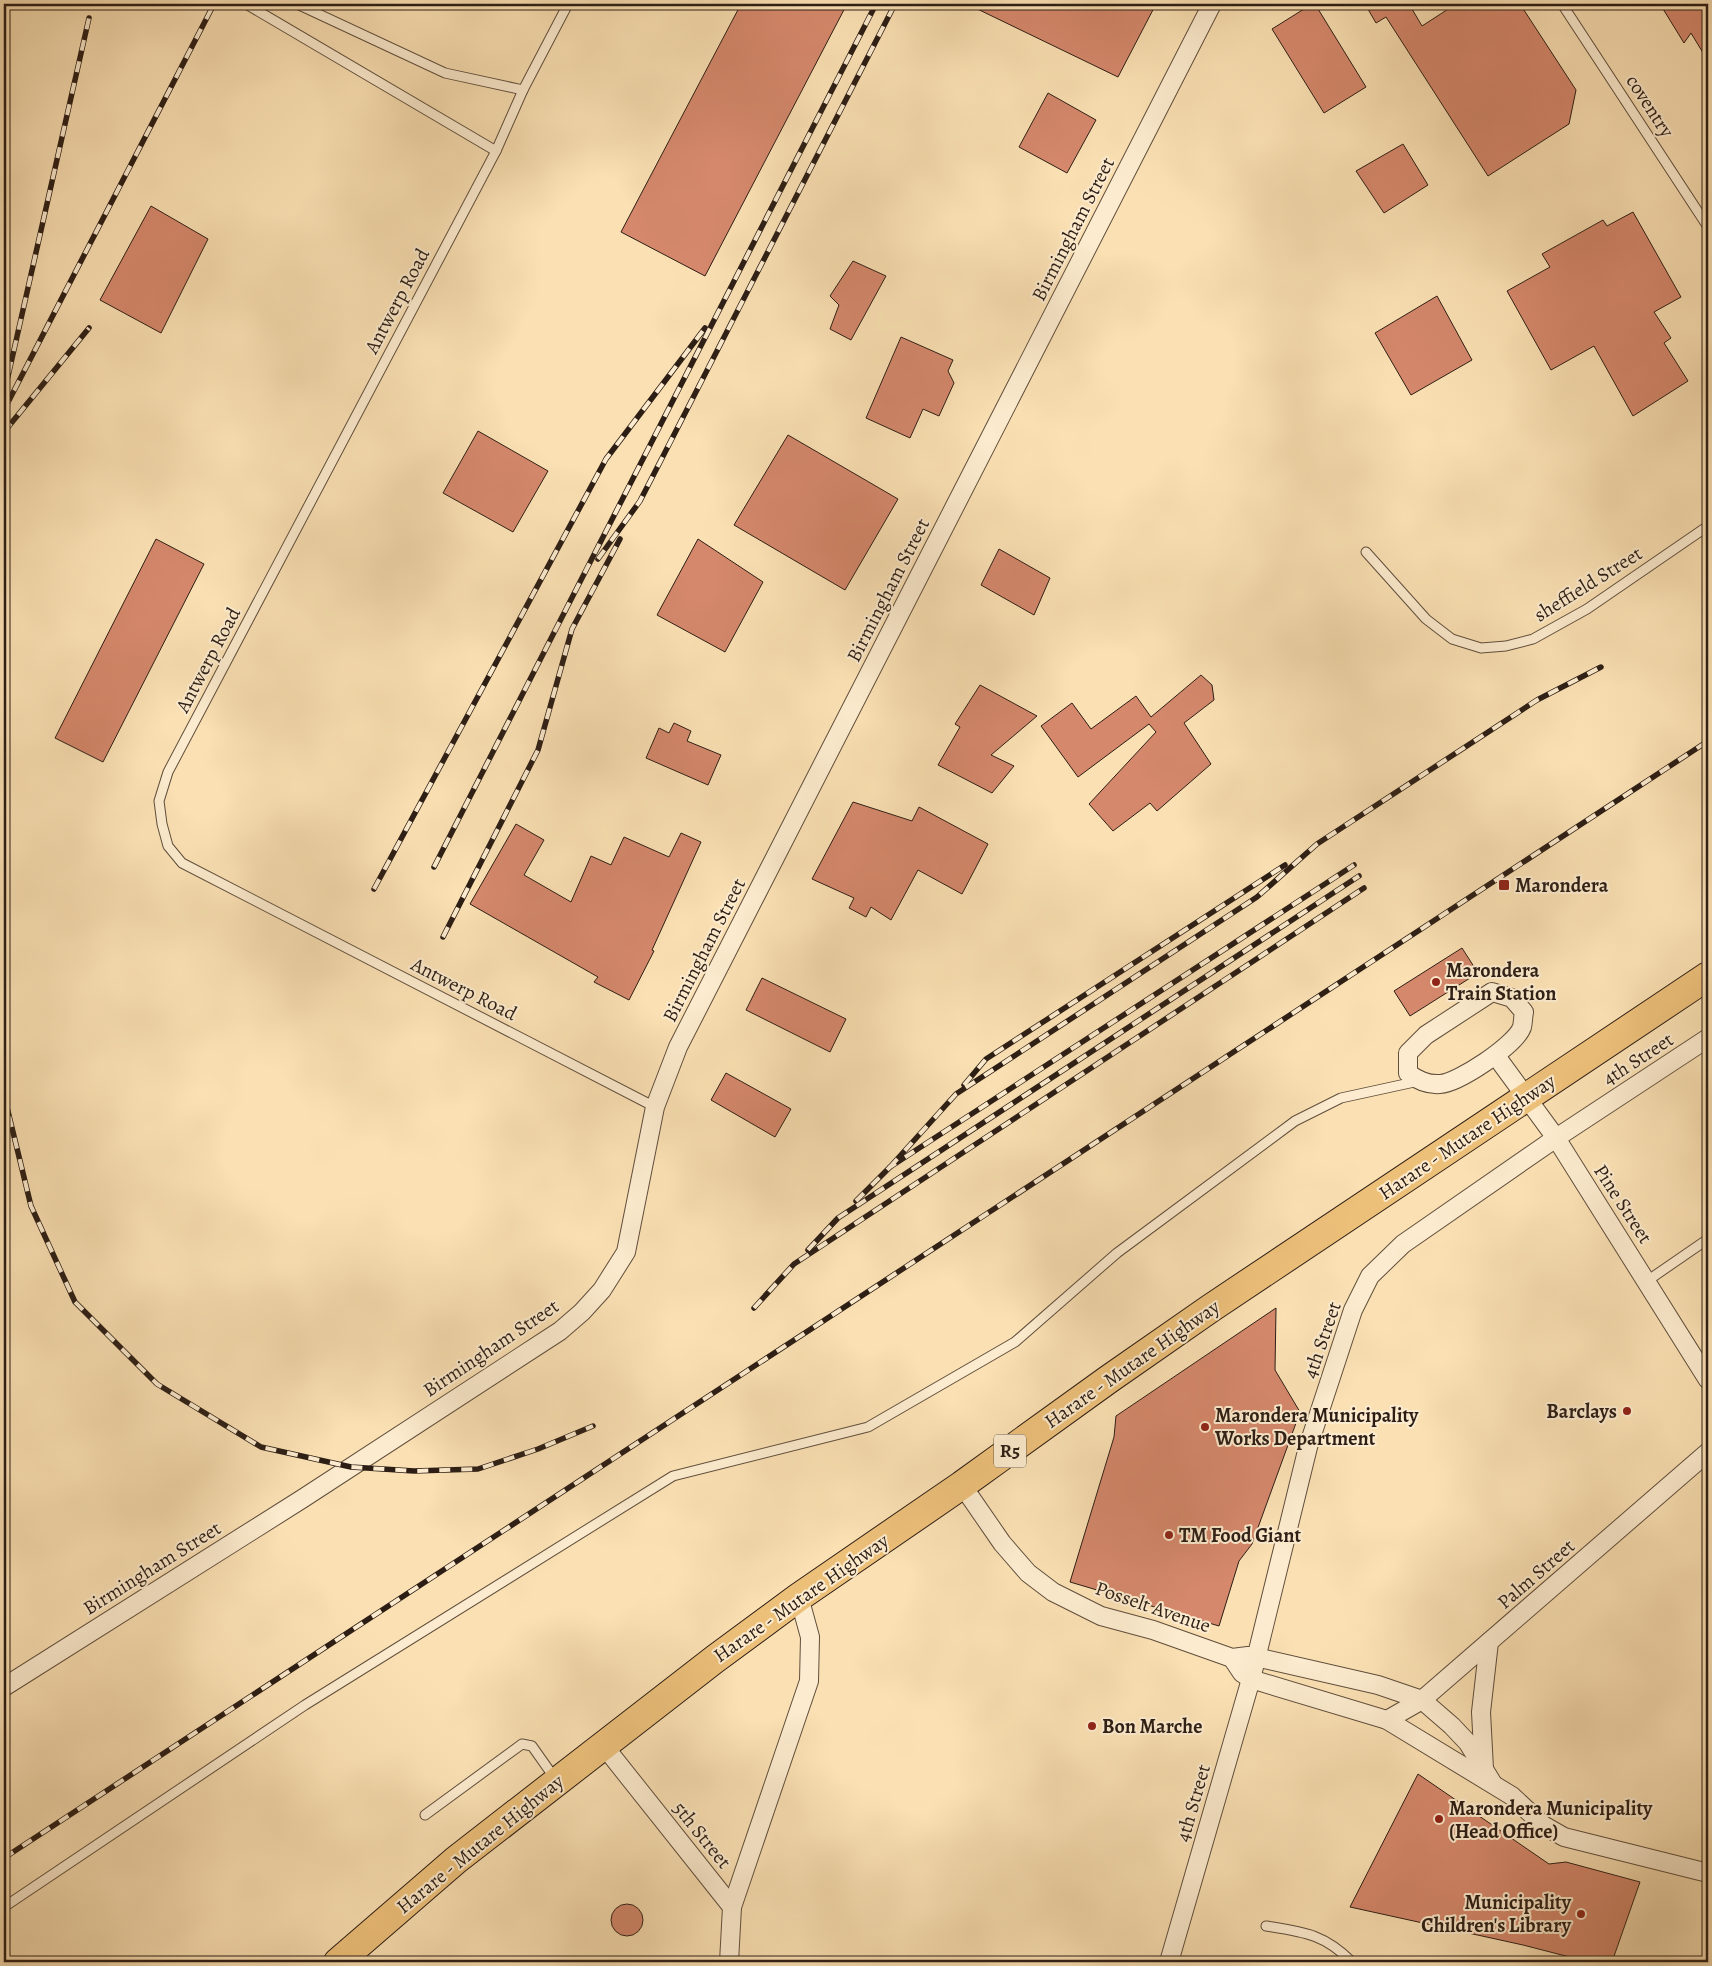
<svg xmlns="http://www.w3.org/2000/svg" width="1712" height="1966" font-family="Alegreya,serif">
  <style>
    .building { fill: #d5886c; stroke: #2d1e15 }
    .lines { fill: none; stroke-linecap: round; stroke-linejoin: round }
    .lane-casing { stroke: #604e3c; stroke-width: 11 }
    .street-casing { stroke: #604e3c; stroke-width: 20 }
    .highway-casing { stroke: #2d1e15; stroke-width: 30 }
    .lane { stroke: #fcebce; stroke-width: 9 }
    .street { stroke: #fcebce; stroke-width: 18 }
    .highway { stroke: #edc07a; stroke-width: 28 }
    .rail-casing { stroke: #2d1e15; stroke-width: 5.5 }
    .rail { stroke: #fcebce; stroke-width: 4; stroke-dasharray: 11; stroke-linecap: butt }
    .poi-dot { fill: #8f2418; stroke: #fcebce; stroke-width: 2 }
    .labels { text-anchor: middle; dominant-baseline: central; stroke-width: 4; stroke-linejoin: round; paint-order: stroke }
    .shield { fill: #fcebce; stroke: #6b5c4c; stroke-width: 1 }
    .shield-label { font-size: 19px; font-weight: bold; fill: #2d1e15 }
    .street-label { font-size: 20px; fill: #2d1e15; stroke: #fcebce }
    .poi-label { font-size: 20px; font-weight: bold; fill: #2d1e15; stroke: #fcebce; text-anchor: start }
  </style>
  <rect width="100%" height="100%" fill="#fae0b3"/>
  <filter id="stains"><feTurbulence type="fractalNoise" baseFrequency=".004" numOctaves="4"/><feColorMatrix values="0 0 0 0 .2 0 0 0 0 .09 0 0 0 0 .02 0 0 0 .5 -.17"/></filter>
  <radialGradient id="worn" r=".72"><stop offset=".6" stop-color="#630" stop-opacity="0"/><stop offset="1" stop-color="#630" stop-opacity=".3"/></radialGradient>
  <g class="building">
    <polygon points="741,4 847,4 705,276 621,232"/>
    <polygon points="967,4 1156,4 1118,77"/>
    <polygon points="1312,4 1315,4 1366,87 1324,113 1272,29"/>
    <polygon points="1365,4 1409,4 1422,26 1456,4 1520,4 1576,90 1569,124 1488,176 1386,17 1376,23"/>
    <polygon points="1660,4 1708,4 1708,61 1691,33 1684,43"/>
    <polygon points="1048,93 1096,120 1067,173 1019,147"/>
    <polygon points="1403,144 1428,185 1384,213 1356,171"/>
    <polygon points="151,206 208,239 161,333 100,300"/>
    <polygon points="1633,212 1681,297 1654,312 1671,338 1664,343 1688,381 1633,416 1594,346 1551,370 1507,291 1550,267 1542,254 1603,220 1607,226"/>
    <polygon points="853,261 886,276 851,340 830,329 839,305 830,296"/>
    <polygon points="1437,296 1472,360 1411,395 1375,333"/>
    <polygon points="901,337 953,360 948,371 954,383 939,416 923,409 910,438 866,418"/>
    <polygon points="478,431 548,471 513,532 443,493"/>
    <polygon points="788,435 898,499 845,590 734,525"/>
    <polygon points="156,539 204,564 103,762 55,738"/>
    <polygon points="698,539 763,582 725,652 657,615"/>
    <polygon points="999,549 1050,578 1034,615 981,585"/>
    <polygon points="1201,675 1212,685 1214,700 1184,723 1211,764 1157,811 1150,803 1113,831 1089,804 1156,732 1149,724 1078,777 1041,726 1072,703 1091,729 1136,696 1151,717"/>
    <polygon points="980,685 1037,716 991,755 1014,766 992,793 938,765 960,727 955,724"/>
    <polygon points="674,723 691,731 687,741 721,755 708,785 646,758 659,728 669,733"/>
    <polygon points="853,802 912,821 919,807 988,844 962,894 918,870 891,920 871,907 866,917 849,908 854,898 812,879"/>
    <polygon points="516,824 544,840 524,875 571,902 591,856 611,865 624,837 669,857 681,833 701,842 652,950 654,951 629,1000 594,982 598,977 470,904"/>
    <polygon points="1462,948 1478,973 1410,1016 1394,991"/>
    <polygon points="762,978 846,1019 830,1052 746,1010"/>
    <polygon points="726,1073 791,1109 775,1137 711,1100"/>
    <polygon points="1276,1308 1275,1370 1300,1412 1252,1544 1239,1561 1219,1626 1070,1582 1114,1437 1116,1416"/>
    <polygon points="1418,1774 1549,1864 1566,1862 1640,1882 1612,1962 1589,1962 1523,1945 1350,1907"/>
    <circle cx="627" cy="1920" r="16"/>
  </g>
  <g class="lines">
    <defs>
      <g id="lane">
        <polyline points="246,4 496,151"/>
        <polyline points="297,4 445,73 523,90"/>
        <polyline points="568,4 523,90 496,151 168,772 159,801 162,824 168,846 182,863 655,1107"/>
        <polyline points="1562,4 1708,227"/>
        <polyline points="1366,552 1426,619 1452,639 1481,648 1506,646 1533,639 1587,609 1708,526"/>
        <polyline points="1647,1281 1708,1239"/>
        <polyline points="425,1815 522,1744 532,1746 556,1780"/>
        <polyline points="4,1907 305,1705 673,1476 868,1427 1015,1342 1117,1253 1295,1121 1341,1098 1419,1081"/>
        <path d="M1266,1926C1304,1932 1324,1934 1352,1962"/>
      </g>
      <g id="street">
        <path d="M1492,992L1512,998L1524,1012C1523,1017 1523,1023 1522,1027C1516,1045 1458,1083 1440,1084C1427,1085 1417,1080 1408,1073V1053L1426,1035Z"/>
        <polyline points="1496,1056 1556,1138 1708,1380"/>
        <polyline points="962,1485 1002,1543 1028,1573 1053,1592 1101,1616 1153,1630 1232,1658 1248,1656 1256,1657 1378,1685 1422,1700 1452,1726 1468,1743 1493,1784"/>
        <polyline points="1232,1658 1242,1673 1251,1679 1387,1720 1512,1796 1543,1825 1564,1837 1708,1873"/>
        <polyline points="4,1687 302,1499 560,1331 582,1312 602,1290 626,1252 655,1107 678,1047 1212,4"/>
        <polyline points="1387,1720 1422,1700 1708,1452"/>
        <polyline points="604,1746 732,1907 729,1962"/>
        <polyline points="1484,1769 1481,1712 1489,1642"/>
        <polyline points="732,1907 809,1681 810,1637 799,1597"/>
        <polyline points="1169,1962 1251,1679 1308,1447 1353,1310 1370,1276 1403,1244 1556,1138 1708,1038"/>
      </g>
      <polyline id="highway" points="338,1962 456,1860 715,1659 799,1597 962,1485 1109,1379 1211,1308 1708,976"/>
    </defs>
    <use href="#lane" class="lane-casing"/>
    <use href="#street" class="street-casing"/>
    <use href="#highway" class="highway-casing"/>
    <use href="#lane" class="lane"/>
    <use href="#street" class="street"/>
    <use href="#highway" class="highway"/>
    <defs>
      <g id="rail">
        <polyline points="4,394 89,18"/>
        <polyline points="4,410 214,4"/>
        <polyline points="4,432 89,328"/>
        <polyline points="598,559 640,501 895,4"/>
        <polyline points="434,867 876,4"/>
        <polyline points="374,889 606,459 705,328"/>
        <polyline points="443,937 538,750 572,629 620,539"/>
        <polyline points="964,1085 986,1059 1285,865"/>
        <polyline points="4,1095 31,1206 75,1302 157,1384 261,1447 351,1467 414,1471 478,1469 538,1449 593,1426"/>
        <polyline points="890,1167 956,1094 1257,897 1317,844 1537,700 1601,667"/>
        <polyline points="856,1201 890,1167 1354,865"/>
        <polyline points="808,1250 838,1218 1359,876"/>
        <polyline points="754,1308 794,1264 1364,888"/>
        <polyline points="4,1858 1708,741"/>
      </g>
    </defs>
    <use href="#rail" class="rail-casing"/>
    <use href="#rail" class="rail"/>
  </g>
  <g class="poi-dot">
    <rect x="1498" y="879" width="12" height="12" rx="2.5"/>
    <circle cx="1436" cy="982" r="5"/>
    <circle cx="1627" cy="1411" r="5"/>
    <circle cx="1205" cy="1427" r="5"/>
    <circle cx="1169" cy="1535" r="5"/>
    <circle cx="1092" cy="1726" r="5"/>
    <circle cx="1439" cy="1819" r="5"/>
    <circle cx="1581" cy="1914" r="5"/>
  </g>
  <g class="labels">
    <rect class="shield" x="994" y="1434.5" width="32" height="33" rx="4"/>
    <g class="shield-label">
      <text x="1010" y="1451">R5</text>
    </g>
    <g class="street-label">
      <text transform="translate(1650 106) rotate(57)">coventry</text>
      <text transform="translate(1073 229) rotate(-63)">Birmingham Street</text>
      <text transform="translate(397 301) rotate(-62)">Antwerp Road</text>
      <text transform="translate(1588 584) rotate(-32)">sheffield Street</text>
      <text transform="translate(888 590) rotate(-63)">Birmingham Street</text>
      <text transform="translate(208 660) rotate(-62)">Antwerp Road</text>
      <text transform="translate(704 950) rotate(-63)">Birmingham Street</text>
      <text transform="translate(464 989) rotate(27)">Antwerp Road</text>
      <text transform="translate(1638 1059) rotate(-33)">4th Street</text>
      <text transform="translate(1467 1137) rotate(-34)">Harare - Mutare Highway</text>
      <text transform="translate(1623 1204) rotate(57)">Pine Street</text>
      <text transform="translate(1322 1340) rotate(-71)">4th Street</text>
      <text transform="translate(491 1348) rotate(-34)">Birmingham Street</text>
      <text transform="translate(1132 1364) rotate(-35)">Harare - Mutare Highway</text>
      <text transform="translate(152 1568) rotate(-32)">Birmingham Street</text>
      <text transform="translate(1536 1574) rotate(-41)">Palm Street</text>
      <text transform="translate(801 1598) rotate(-35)">Harare - Mutare Highway</text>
      <text transform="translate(1153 1607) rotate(19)">Posselt Avenue</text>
      <text transform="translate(1193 1803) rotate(-74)">4th Street</text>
      <text transform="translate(702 1835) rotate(51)">5th Street</text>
      <text transform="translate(480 1844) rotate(-39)">Harare - Mutare Highway</text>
    </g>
    <g class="poi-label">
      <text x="1515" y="885">Marondera</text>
      <text x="1446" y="970">Marondera<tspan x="1446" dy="23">Train Station</tspan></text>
      <text x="1617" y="1411" text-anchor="end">Barclays</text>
      <text x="1215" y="1415">Marondera Municipality<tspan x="1215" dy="23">Works Department</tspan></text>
      <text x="1179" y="1535">TM Food Giant</text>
      <text x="1102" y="1726">Bon Marche</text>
      <text x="1449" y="1808">Marondera Municipality<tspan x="1449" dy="23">(Head Office)</tspan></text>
      <text x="1571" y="1902" text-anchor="end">Municipality<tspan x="1571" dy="23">Children's Library</tspan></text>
    </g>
  </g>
  <rect width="1712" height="1966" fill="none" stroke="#fae0b3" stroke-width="20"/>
  <rect x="5" y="5" width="1702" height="1956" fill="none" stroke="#2d1e15" stroke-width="2.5"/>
  <rect x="10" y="10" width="1692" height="1946" fill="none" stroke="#2d1e15"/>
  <rect width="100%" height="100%" filter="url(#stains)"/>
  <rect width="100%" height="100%" fill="url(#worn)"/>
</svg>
